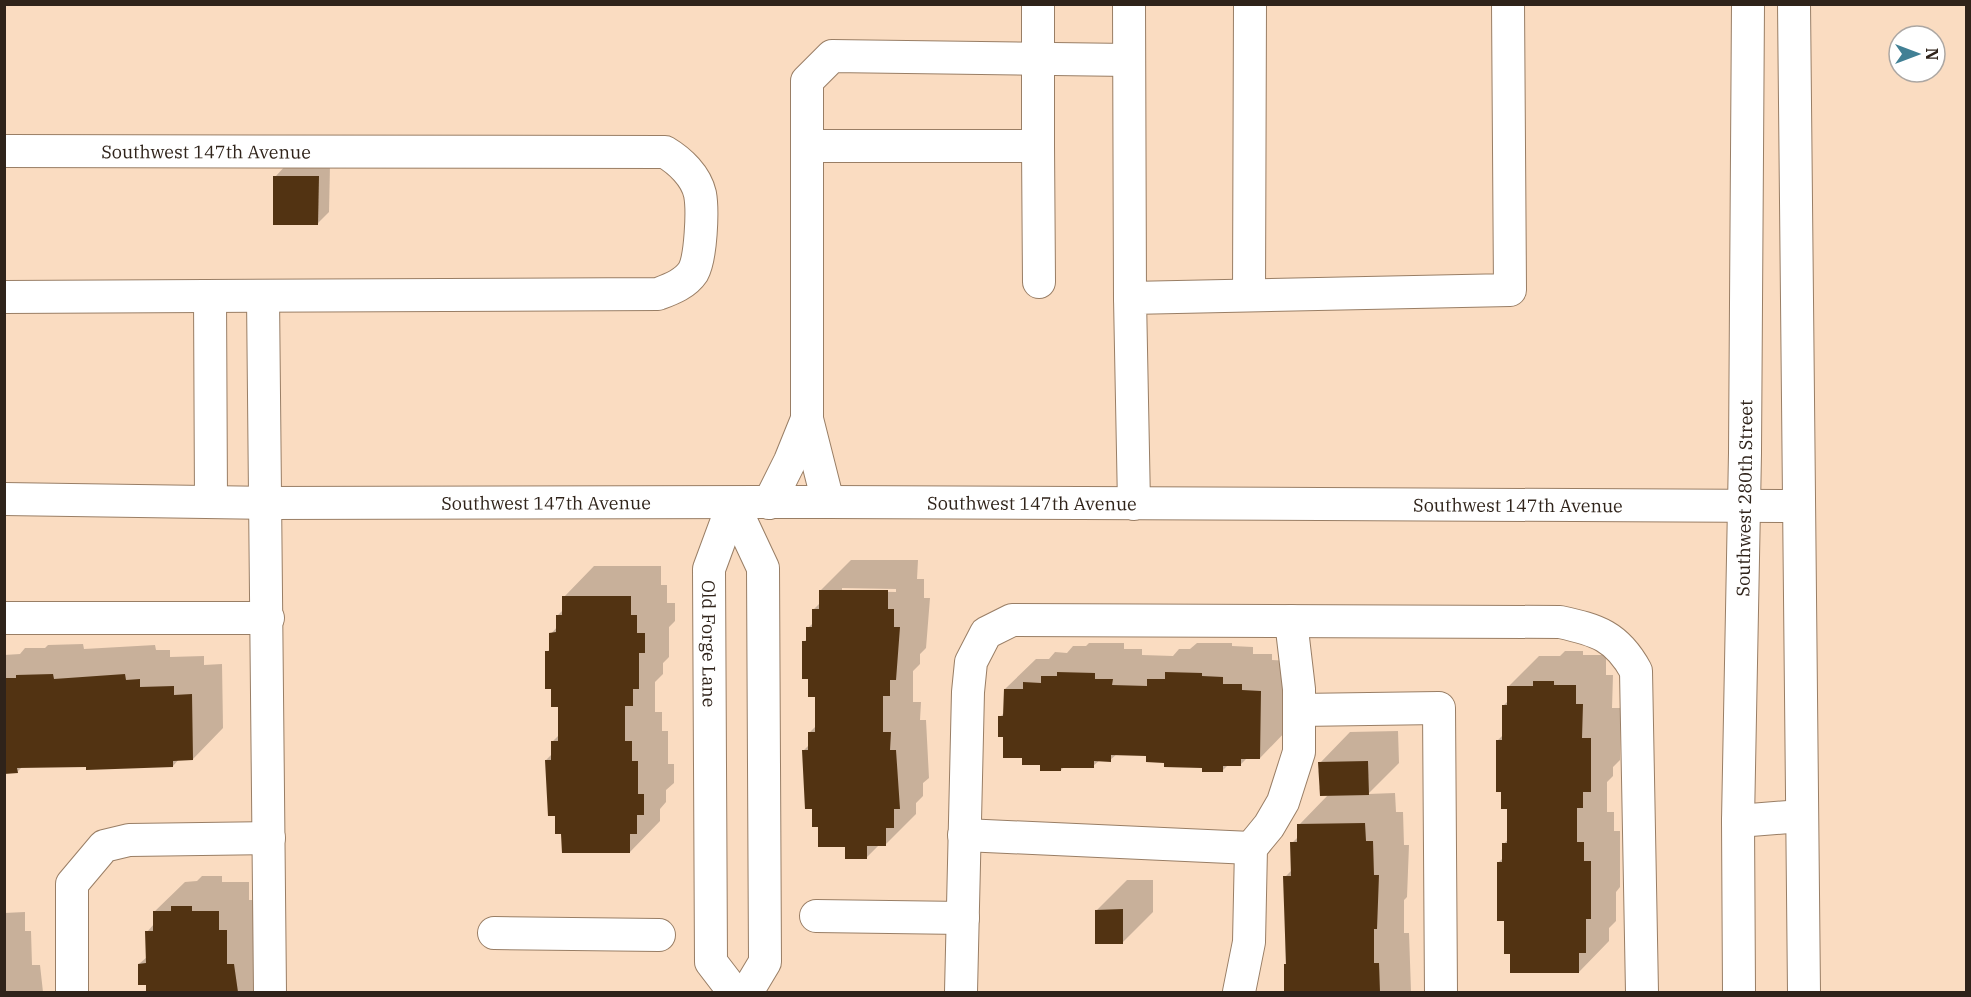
<svg xmlns="http://www.w3.org/2000/svg" width="1971" height="997" font-family="'IBM Plex Serif',serif">
  <style>
    .shadow { fill: #0003; fill-rule: evenodd }
    .building { fill: #523312 }
    .lines { fill: none; stroke-linecap: round; stroke-linejoin: round }
    .minor-casing { stroke: #997e65; stroke-width: 34 }
    .minor { stroke: #fff; stroke-width: 32 }
    .labels { text-anchor: middle; dominant-baseline: central; stroke-width: 6; stroke-linejoin: round; paint-order: stroke }
    .street-label { font-size: 18px; fill: #2f231a; stroke: #fff }
  </style>
  <rect width="100%" height="100%" fill="#fadcc1"/>
  <g class="shadow">
    <polygon points="287,164 330,165 329,212 317,224 275,177"/>
    <path d="M851,560H918L917,579H924V598H930L926,648L920,654V664L913,671V702H921L920,720H926L929,778L923,783V796L916,803V814L885,845H879L866,858L820,826L804,750L810,744V732L816,726V695L809,678L804,642L807,639L808,628L814,622V609L821,602V590ZM842,588L896,589V592L842,591Z"/>
    <polygon points="594,566 661,566 661,585 667,585 667,603 675,603 675,621 669,627 669,657 663,663 663,674 655,682 655,712 662,712 662,731 668,731 668,764 674,764 674,783 666,790 666,802 660,809 660,821 630,852 563,832 546,760 552,754 552,742 559,735 559,705 552,688 547,652 551,648 551,634 557,627 557,616 564,609 564,597"/>
    <polygon points="1089,643 1124,643 1124,649 1142,649 1142,655 1173,656 1179,649 1190,649 1197,643 1232,643 1232,646 1253,647 1253,654 1272,654 1272,660 1291,661 1290,727 1260,758 1247,758 1240,765 1229,764 1222,771 1165,761 1148,754 1117,754 1110,760 1100,760 1093,766 1065,766 1061,770 1024,756 1005,735 1000,717 1005,712 1005,689 1036,659 1049,659 1055,652 1067,653 1073,646 1086,646"/>
    <polygon points="83,644 84,649 155,645 156,650 170,650 170,657 204,656 204,665 222,664 223,728 193,759 179,759 173,766 23,766 17,772 4,772 4,655 20,654 25,648 45,648 48,645"/>
    <polygon points="1565,651 1583,651 1583,655 1606,655 1606,675 1613,675 1612,708 1620,708 1620,760 1613,767 1613,776 1607,782 1607,812 1614,812 1614,831 1620,831 1620,887 1616,892 1616,921 1609,928 1609,941 1579,972 1512,953 1499,862 1504,857 1504,844 1509,838 1509,807 1497,741 1503,735 1503,706 1509,700 1509,686 1539,656 1560,656"/>
    <polygon points="1398,731 1399,763 1368,794 1395,793 1396,812 1403,812 1404,845 1409,845 1407,897 1404,900 1404,933 1409,933 1411,991 1286,992 1285,877 1293,869 1292,843 1299,836 1299,825 1329,794 1320,763 1350,732"/>
    <polygon points="202,876 222,876 222,882 249,882 249,900 257,900 261,992 147,992 147,984 139,964 147,957 147,932 154,924 154,912 185,882 197,881"/>
    <polygon points="1127,880 1153,880 1153,912 1123,942 1096,911"/>
    <polygon points="25,912 25,931 31,931 32,965 40,965 43,992 4,992 4,913"/>
  </g>
  <g class="building">
    <polygon points="273,176 319,176 318,225 273,225"/>
    <polygon points="819,590 888,590 888,609 894,609 894,627 900,627 896,680 890,680 890,696 883,696 883,732 891,732 890,750 896,750 900,809 894,809 894,828 886,828 886,846 867,846 867,859 845,859 845,847 818,847 818,827 812,827 812,809 805,809 802,750 808,750 808,732 815,732 815,697 808,697 808,679 802,679 802,641 806,641 806,627 812,627 812,609 819,609"/>
    <polygon points="562,596 631,596 631,615 637,615 637,633 645,633 645,653 639,653 639,689 633,689 633,706 625,706 625,741 632,741 632,761 638,761 638,794 644,794 644,815 637,815 637,834 630,834 630,853 562,853 561,834 555,834 555,816 548,816 545,760 551,760 551,741 558,741 558,707 551,707 551,689 545,689 545,651 549,651 549,633 556,632 556,615 562,615"/>
    <polygon points="1057,672 1095,673 1095,679 1113,679 1112,685 1147,686 1147,679 1165,679 1165,672 1202,673 1202,676 1223,677 1223,684 1242,684 1242,690 1261,691 1260,759 1241,759 1241,766 1223,766 1223,772 1202,772 1202,768 1164,767 1164,763 1146,762 1146,756 1111,755 1111,762 1094,761 1094,768 1061,768 1061,771 1040,771 1040,765 1022,765 1022,758 1003,758 1003,737 998,737 998,716 1003,716 1004,689 1023,689 1023,682 1041,683 1041,676 1057,676"/>
    <polygon points="53,674 54,679 125,674 126,680 140,679 140,687 174,686 174,695 192,694 193,760 173,761 173,767 86,770 86,767 17,768 18,773 4,774 4,678 16,678 16,675"/>
    <polygon points="1533,681 1554,681 1554,685 1576,685 1576,704 1583,704 1582,738 1591,738 1591,792 1583,792 1583,808 1577,808 1577,842 1584,842 1584,861 1591,861 1591,919 1586,919 1586,953 1579,953 1579,973 1510,973 1510,954 1504,954 1504,921 1497,921 1497,862 1502,862 1502,843 1507,843 1507,809 1501,809 1501,792 1496,792 1496,740 1502,740 1502,705 1507,705 1507,686 1533,686"/>
    <polygon points="1368,761 1369,795 1320,796 1318,762"/>
    <polygon points="1365,823 1366,841 1373,841 1374,875 1379,875 1377,929 1374,929 1374,963 1379,963 1380,992 1284,992 1284,964 1286,964 1283,876 1291,876 1290,842 1297,842 1297,824"/>
    <polygon points="171,906 192,906 192,911 219,911 219,930 227,930 227,964 234,964 238,992 146,992 146,985 138,985 138,964 146,963 145,931 153,931 153,911 171,911"/>
    <polygon points="1123,909 1123,944 1095,944 1095,910"/>
  </g>
  <g class="lines">
    <defs>
      <g id="minor">
        <polyline points="1129,4 1130,298"/>
        <polyline points="1794,4 1804,992"/>
        <polyline points="807,146 1038,146 1038,4"/>
        <polyline points="1038,146 1039,282"/>
        <path id="s1" d="M4,151L665,152C680,161 696,176 700,194C703,210 701,258 693,272C685,284 671,289 658,294L4,297"/>
        <polyline points="1249,295 1250,4"/>
        <polyline points="210,296 211,502"/>
        <polyline points="263,296 270,992"/>
        <path id="s2" d="M4,499L266,503L828,502L1797,506"/>
        <polyline points="828,502 807,419 807,81 832,56 1129,60"/>
        <polyline points="769,503 790,461 807,419"/>
        <path id="s3" d="M733,504L709,569L711,962L734,992"/>
        <polyline points="733,504 763,568 765,962 747,992"/>
        <polyline points="1134,504 1130,298 1510,290 1508,4"/>
        <polyline points="4,618 268,618"/>
        <polyline points="1299,710 1439,708 1441,992"/>
        <polyline points="1738,821 1801,816"/>
        <polyline points="964,835 1251,848"/>
        <polyline points="816,916 963,918"/>
        <polyline points="494,933 659,935"/>
        <polyline points="72,992 72,884 104,846 129,840 269,838"/>
        <path d="M961,992L968,692L971,662L986,633L1012,620L1560,622C1597,630 1617,636 1636,671L1642,992"/>
        <polyline points="1239,992 1249,942 1251,848 1269,826 1283,802 1299,752 1299,689 1291,621"/>
        <path id="s4" d="M1739,992L1738,821L1745,453L1748,4"/>
      </g>
    </defs>
    <use href="#minor" class="minor-casing"/>
    <use href="#minor" class="minor"/>
  </g>
  <g class="labels">
    <g class="street-label">
      <text stroke="none"><textPath href="#s1" startOffset="202">Southwest 147th Avenue</textPath></text>
      <text stroke="none"><textPath href="#s4" startOffset="494">Southwest 280th Street</textPath></text>
      <text stroke="none"><textPath href="#s2" startOffset="1028">Southwest 147th Avenue</textPath></text>
      <text stroke="none"><textPath href="#s2" startOffset="542">Southwest 147th Avenue</textPath></text>
      <text stroke="none"><textPath href="#s2" startOffset="1514">Southwest 147th Avenue</textPath></text>
      <text stroke="none"><textPath href="#s3" startOffset="144">Old Forge Lane</textPath></text>
    </g>
  </g>
  <rect width="1971" height="997" fill="none" stroke="#2f231a" stroke-width="12"/>
  <g transform="translate(1917 54) rotate(90)"><circle r="28" fill="#ffffff" stroke="#aca7a3" stroke-width="1.5"/>
  <path d="M0-4.5L10 22L0 15L-10 22Z" fill="#418095"/>
  <text y="-9" font-size="16" font-weight="bold" text-anchor="middle" fill="#2f231a">N</text>
  </g>
</svg>
